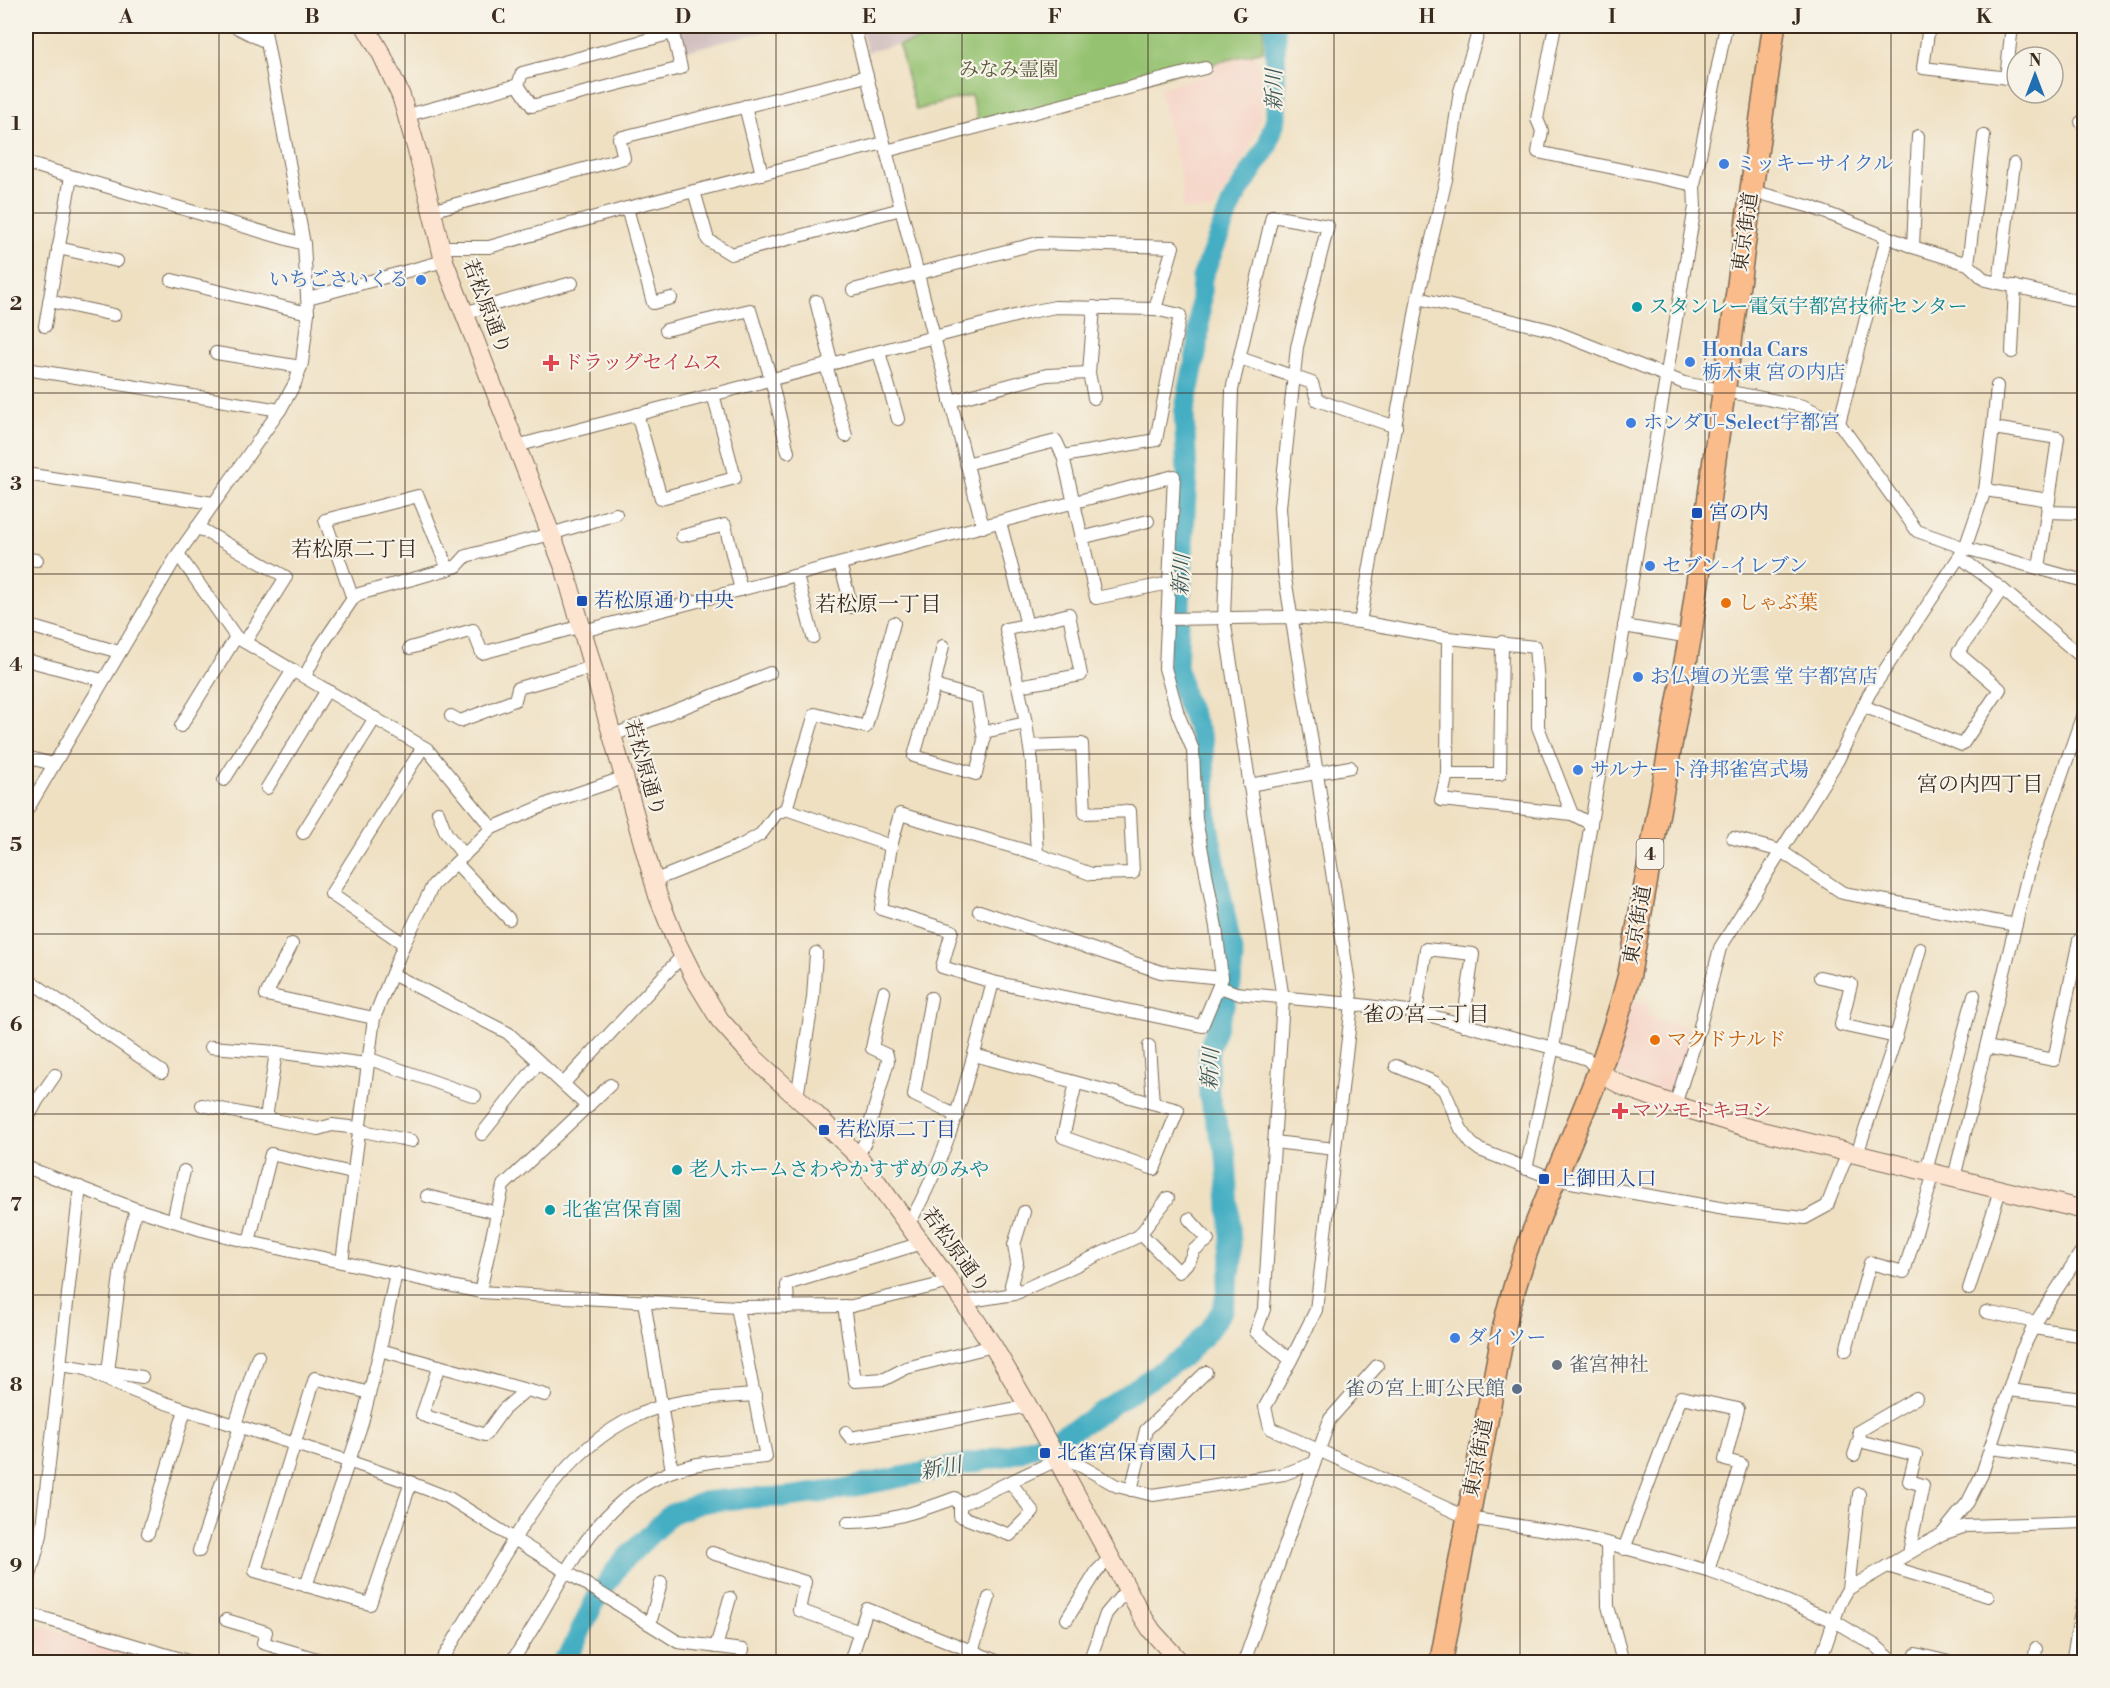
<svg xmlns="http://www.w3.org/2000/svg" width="2110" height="1688" font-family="'Libre Bodoni','Noto Serif JP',serif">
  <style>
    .built { fill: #f6d2c5 }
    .industrial { fill: #d1bfbf }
    .green { fill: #95c271; stroke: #687648; stroke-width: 1.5 }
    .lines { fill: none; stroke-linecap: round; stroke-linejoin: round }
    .river { stroke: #44aec3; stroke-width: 21 }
    .street-casing { stroke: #7a6a57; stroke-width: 14 }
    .secondary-casing { stroke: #7a6a57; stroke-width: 20 }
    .highway-casing { stroke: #7a6a57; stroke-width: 25 }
    .street { stroke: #fff; stroke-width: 12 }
    .secondary { stroke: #fde4d1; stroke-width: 18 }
    .highway { stroke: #fabc8b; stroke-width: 22 }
    .grid { fill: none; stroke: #3b2a1e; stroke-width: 1.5; stroke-opacity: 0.55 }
    .shop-dot { fill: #3f7fe0; stroke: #f7f3e8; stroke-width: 2 }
    .culture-dot { fill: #0f9aa8; stroke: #f7f3e8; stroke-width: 2 }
    .health-dot { fill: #e0444e; stroke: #f7f3e8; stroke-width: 2 }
    .transit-dot { fill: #1a4fb4; stroke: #f7f3e8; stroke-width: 2 }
    .food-dot { fill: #e8710a; stroke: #f7f3e8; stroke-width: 2 }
    .worship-dot { fill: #6b7280; stroke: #f7f3e8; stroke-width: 2 }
    .service-dot { fill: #5c6f8a; stroke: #f7f3e8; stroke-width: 2 }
    .labels { text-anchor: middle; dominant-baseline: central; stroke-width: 4.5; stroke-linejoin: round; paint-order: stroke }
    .shield { fill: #f7f3e8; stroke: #73665b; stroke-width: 1.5 }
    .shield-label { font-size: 18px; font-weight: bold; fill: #3b2a1e }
    .park-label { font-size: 20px; fill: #565837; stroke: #f7f3e8 }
    .shop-label { font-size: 20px; fill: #366cbe; stroke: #f7f3e8; text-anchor: start }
    .street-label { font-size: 20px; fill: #3b2a1e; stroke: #f7f3e8 }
    .culture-label { font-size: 20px; fill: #0d838f; stroke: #f7f3e8; text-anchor: start }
    .health-label { font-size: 20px; fill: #be3a42; stroke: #f7f3e8; text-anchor: start }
    .transit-label { font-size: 20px; fill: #164399; stroke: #f7f3e8; text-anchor: start }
    .food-label { font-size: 20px; fill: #c56008; stroke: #f7f3e8; text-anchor: start }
    .worship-label { font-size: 20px; fill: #5b616d; stroke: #f7f3e8; text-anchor: start }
    .service-label { font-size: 20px; fill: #4e5e75; stroke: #f7f3e8; text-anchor: end }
    .water-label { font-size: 21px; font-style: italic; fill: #3e5858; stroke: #f7f3e8 }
    .neighbourhood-label { font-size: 21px; fill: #3b2a1e; stroke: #f7f3e8 }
    .neatline { fill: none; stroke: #3b2a1e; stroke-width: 2 }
    .grid-label { font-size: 20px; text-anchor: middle; font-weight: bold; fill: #3b2a1e }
  </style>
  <rect width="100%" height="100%" fill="#f7f3e8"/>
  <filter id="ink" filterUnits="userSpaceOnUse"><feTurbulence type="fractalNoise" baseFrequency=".0167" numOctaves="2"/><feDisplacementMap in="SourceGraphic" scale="12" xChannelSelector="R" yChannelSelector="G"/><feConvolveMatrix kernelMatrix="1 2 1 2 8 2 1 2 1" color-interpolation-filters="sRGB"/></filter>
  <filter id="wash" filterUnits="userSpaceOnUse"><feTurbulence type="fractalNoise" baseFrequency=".008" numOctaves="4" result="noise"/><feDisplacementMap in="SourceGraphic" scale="24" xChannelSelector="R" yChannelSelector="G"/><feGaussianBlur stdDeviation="1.35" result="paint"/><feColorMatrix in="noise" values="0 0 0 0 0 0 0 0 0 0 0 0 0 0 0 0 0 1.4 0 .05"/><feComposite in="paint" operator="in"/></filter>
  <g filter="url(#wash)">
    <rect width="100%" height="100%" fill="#efe0c2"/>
    <g class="built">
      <polygon points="1255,55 1261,80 1260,120 1250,147 1213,210 1183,209 1181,176 1159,88 1215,74 1213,65"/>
      <polygon points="1632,1001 1647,1004 1647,1014 1653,1019 1694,1029 1672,1099 1607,1070"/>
      <polygon points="26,1622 158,1662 26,1662"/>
    </g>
    <g class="industrial">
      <polygon points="677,26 789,26 684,51"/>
      <polygon points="861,26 976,26 867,52"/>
    </g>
    <polygon class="green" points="976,26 1264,26 1263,51 979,123 971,95 916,110 899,45"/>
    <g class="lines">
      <polyline class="river" points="562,1662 569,1655 596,1599 619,1565 671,1514 704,1502 743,1498 788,1497 832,1491 1010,1455 1054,1439 1088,1421 1185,1355 1208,1331 1223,1309 1232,1262 1226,1155 1209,1097 1208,1071 1209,1049 1231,985 1233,957 1208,825 1203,742 1183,694 1177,665 1187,475 1184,413 1198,345 1202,278 1233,200 1267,147 1276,118 1275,26"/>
    </g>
  </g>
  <g filter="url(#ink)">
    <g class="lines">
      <defs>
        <g id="street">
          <polyline points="234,26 266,42"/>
          <polyline points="854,26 983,527"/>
          <polyline points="1555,26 1537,119 1542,131 1538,152 1694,185"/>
          <polyline points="1929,26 1923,68 2017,79"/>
          <polyline points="2006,78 2012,26"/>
          <polyline points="745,106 762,174"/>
          <polyline points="408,115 518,85 522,73 673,33 681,68 532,106 518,85"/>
          <polyline points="2081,122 2084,123"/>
          <polyline points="886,151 1205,68"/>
          <polyline points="26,163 304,244"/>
          <polyline points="694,191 708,240 731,254 901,209"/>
          <polyline points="1752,191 1811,207 1913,247 1968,264 1985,280 2084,302"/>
          <polyline points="627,208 653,303 671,298"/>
          <polyline points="431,211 624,158 619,138 867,76"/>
          <polyline points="439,247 489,247 627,208 884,143"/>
          <polyline points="1913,247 1918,136"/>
          <polyline points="58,248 117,261"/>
          <polyline points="1968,264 1984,136"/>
          <polyline points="172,280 308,313"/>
          <polyline points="1999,283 2014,164"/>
          <polyline points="308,298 444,261"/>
          <polyline points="1418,298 1551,330 1684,383 1803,406 1839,423 1917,531 1965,548 2084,581"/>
          <polyline points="49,301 114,315"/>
          <polyline points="816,301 832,364"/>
          <polyline points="1094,307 1089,373 1094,398"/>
          <polyline points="463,313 572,283"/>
          <polyline points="45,326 71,177"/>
          <polyline points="666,330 750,310 771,379 788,452"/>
          <polyline points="879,352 898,419"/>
          <polyline points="2012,352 2015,286"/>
          <polyline points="216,353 301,367"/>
          <polyline points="1240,358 1312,383 1317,400 1396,427"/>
          <polyline points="826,365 846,436"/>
          <polyline points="26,369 280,410"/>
          <polyline points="1997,386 1993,428 2058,438 2039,568"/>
          <polyline points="950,401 1047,375 1089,373"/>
          <polyline points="637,414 661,498 735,478 713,394"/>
          <polyline points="1839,423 1887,237"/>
          <polyline points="516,446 1026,313 1055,307 1155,309 1173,247 1038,243 853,290"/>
          <polyline points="1063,456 1156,440 1180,315 1155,309"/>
          <polyline points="966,464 1056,441 1063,456 1096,598 1169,583"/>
          <polyline points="26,474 213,503"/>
          <polyline points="1985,490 2049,500"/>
          <polyline points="2048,512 2084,513"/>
          <polyline points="1000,522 1027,625 1006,629 1026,723 1032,762 1037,854 1091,874 1133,873 1130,811 1085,813 1082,744 1030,746"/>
          <polyline points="197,527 286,577 245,642"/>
          <polyline points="682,536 725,525 741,590"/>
          <polyline points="1081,538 1148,521"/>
          <polyline points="178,554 236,637 427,749 492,828"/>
          <polyline points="1960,557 2002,589 2084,659"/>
          <polyline points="26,559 37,560"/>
          <polyline points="840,564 852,607"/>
          <polyline points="797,576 813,637"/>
          <polyline points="353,599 325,520 418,496 448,569"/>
          <polyline points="1167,619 1290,617 1360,622 1418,298 1447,175 1460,91 1480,26"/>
          <polyline points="1360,622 1448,638 1535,647 1538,683 1538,727 1572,814 1591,824"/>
          <polyline points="26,625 119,652"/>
          <polyline points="1624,626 1690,637"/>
          <path d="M583,631L1174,476L1165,668L1178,714L1193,750L1196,819L1216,927L1222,978L1202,1026L993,982C971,1065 952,1150 908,1225"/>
          <polyline points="1448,638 1447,774 1441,800 1572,814"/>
          <polyline points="410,648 473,630 482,653 582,626"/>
          <polyline points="26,660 102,680"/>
          <polyline points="305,676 319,649 354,597 359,594 448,569 457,566 466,556 551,534 616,514"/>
          <polyline points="934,686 977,698 984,740 976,774 914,756 934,686 943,646"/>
          <polyline points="1018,686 1081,675 1069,614 1027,625"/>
          <polyline points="1863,706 1962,745 2000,689 1958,653 2002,589"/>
          <polyline points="451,716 460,721 515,700 518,688 593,667"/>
          <polyline points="181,726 236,637"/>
          <polyline points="984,732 1026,723"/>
          <polyline points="611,736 770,673"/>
          <polyline points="26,757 53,764"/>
          <polyline points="1447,774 1500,774 1502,642"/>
          <polyline points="224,780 293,670"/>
          <polyline points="1249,785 1350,767"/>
          <polyline points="267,788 327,690"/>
          <polyline points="786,809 891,846"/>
          <polyline points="26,812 178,554 280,410 295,383 302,363 308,313 304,244 264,26"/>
          <polyline points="438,812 446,833 464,856"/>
          <polyline points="303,833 375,718"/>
          <polyline points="1733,838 1781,851 1843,893 2016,925"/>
          <polyline points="456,863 509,919"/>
          <polyline points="653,881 742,845 761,834 776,814 786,809 815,714 866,727 894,623"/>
          <polyline points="979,911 1161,972 1222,978"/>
          <polyline points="292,944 266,995 374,1018"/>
          <polyline points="404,944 331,894 423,747"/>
          <polyline points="392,974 508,1033 588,1107"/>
          <polyline points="1820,977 1851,984 1841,1025 1896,1037 1857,1154"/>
          <polyline points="26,978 162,1072"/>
          <polyline points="993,982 942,967 952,931 881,909 891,846 900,814 1037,854"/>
          <polyline points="1220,987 1236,993 1352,1004 1416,1012 1553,1048 1587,1059 1599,1071"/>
          <polyline points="931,998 914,1095 957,1116"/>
          <polyline points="1416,1012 1426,949 1473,954 1463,1025"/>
          <polyline points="1896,1037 1920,949"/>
          <polyline points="1149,1046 1153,1103"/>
          <polyline points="211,1047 276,1052 366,1064"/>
          <polyline points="1986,1047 2054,1060 2079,940"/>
          <path d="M974,1055C1042,1073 1110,1092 1178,1110L1154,1169L1063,1137L1076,1083"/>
          <polyline points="367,1058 475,1096"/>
          <polyline points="1396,1066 1434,1082 1444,1090 1461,1129 1471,1143 1480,1150 1554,1179 1725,1209 1805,1218 1827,1206 1848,1152"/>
          <polyline points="564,1083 683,955"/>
          <polyline points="797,1097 813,998 816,953"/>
          <polyline points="202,1105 318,1129 332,1125 358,1128"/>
          <polyline points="1675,1105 1699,1030 1720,948 1838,760 1869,694 1965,548 1985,490 1993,428"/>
          <polyline points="266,1118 276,1052"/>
          <polyline points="26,1122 37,1101 55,1075"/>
          <polyline points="358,1130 412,1141"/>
          <polyline points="482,1134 539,1062"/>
          <polyline points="1274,1142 1335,1149"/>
          <polyline points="858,1156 865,1142 888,1061 887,1055 872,1048 884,992"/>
          <polyline points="26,1167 136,1209 202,1230 249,1242 480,1292 737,1307 852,1306 950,1282"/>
          <polyline points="1526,1169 1553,1048 1695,207 1694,185 1726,26"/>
          <polyline points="1926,1171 1974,995"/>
          <polyline points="1954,1178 2030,866 2084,711"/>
          <polyline points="427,1196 498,1213"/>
          <polyline points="173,1221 184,1171"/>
          <polyline points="1141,1234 1179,1272 1190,1260 1194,1250 1208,1240 1189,1219"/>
          <polyline points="249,1242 271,1154 352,1173"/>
          <polyline points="342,1262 374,1018 404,944 433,885 492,828 552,802 623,778"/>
          <polyline points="1969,1289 2000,1190"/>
          <polyline points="480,1292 503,1186 610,1085"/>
          <polyline points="1019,1292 1011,1285 1017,1262 1014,1245 1024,1212"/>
          <polyline points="644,1301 672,1471"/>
          <polyline points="964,1302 1014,1294 1139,1236 1168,1198"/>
          <polyline points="844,1306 855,1381 885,1379 906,1368 993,1346"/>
          <polyline points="788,1307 787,1284 922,1243"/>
          <polyline points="1986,1312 2036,1322"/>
          <polyline points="2034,1328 2084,1336"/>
          <polyline points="380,1350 545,1395"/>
          <polyline points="1846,1350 1870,1263 1904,1272 1934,1173"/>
          <polyline points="1291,1360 1256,1332 1264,1309 1283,999 1224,619 1232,390 1272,216 1328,226 1297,347 1280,507 1284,572 1317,773 1352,1004 1316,1310 1291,1360 1265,1407 1270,1428 1468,1518 1566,1533 1607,1543 1708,1571 1758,1589 1834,1621 1876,1646 1894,1662"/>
          <polyline points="60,1365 142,1377"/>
          <polyline points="439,1366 422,1415 485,1435 503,1410 526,1390"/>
          <path d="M86,1369C131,1394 181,1408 231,1424C304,1447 378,1469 449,1498L678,1642L743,1650"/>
          <polyline points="108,1372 121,1267 136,1209"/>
          <polyline points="2009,1390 2084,1399"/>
          <polyline points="369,1393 315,1378 255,1571 370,1604 411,1482"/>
          <polyline points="235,1425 258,1356"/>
          <polyline points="846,1432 851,1438 1028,1406"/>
          <polyline points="1859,1441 1916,1455 1909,1481 1923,1485 1909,1553"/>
          <polyline points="1990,1448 2084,1460"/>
          <polyline points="1854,1455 1860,1437 1859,1431 1916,1398"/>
          <polyline points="1131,1490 1146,1430 1206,1372"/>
          <polyline points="960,1505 960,1516 1010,1535 1033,1512 1011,1483"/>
          <path d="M848,1522C886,1523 920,1511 955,1498L960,1505L1057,1460L1065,1457L1117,1486L1153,1495L1284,1474L1314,1463"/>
          <polyline points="148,1533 185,1410"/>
          <polyline points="1943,1533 1968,1502 1982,1474 2021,1352 2036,1322 2084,1247"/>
          <polyline points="1607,1543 1608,1606 1623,1662"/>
          <polyline points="1624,1549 1681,1397 1738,1409 1725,1460 1741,1464 1708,1571"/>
          <polyline points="199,1551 240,1427"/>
          <polyline points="712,1553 805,1582 799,1610 860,1632"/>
          <polyline points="1887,1566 1988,1596"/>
          <polyline points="306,1586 362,1423 380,1350 396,1273"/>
          <polyline points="1848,1589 1859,1494"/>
          <polyline points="26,1591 41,1535 80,1187"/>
          <polyline points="26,1613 191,1662"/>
          <polyline points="1067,1619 1097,1571 1110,1558"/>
          <polyline points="226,1620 266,1632 263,1643 327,1662"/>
          <polyline points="650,1624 661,1583"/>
          <polyline points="716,1647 730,1598"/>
          <polyline points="972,1652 989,1598"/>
          <polyline points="1916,1654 1949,1662"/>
          <path d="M441,1662C457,1635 474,1607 490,1579C526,1518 567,1449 634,1417C672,1398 714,1398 755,1395"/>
          <path d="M511,1662C560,1593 585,1506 670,1472C700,1460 735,1460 766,1457L737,1307"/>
          <polyline points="850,1662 867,1609 999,1662"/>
          <polyline points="1089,1662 1106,1614 1127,1589"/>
          <polyline points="1244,1662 1330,1419 1377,1366"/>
          <polyline points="1820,1662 1840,1603 1848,1589 1942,1534 1966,1526 2084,1522"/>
          <polyline points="2034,1662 2036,1649"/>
          <polyline points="2072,1662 2084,1596"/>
        </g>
        <g id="secondary">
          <polyline points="365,26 382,55 401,96 418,154 444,261 565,570 658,896 675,939 695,979 720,1020 754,1058 814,1113 858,1156 950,1282 993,1346 1028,1406 1141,1614 1152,1631 1180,1662"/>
          <polyline points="1599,1071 1603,1075 1625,1087 1675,1105 1745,1127 2084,1210"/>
        </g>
        <path id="highway" d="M1441,1662L1504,1328C1520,1254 1553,1184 1582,1114C1601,1069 1617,1023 1629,976L1690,637L1774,26"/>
      </defs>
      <use href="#street" class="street-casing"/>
      <use href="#secondary" class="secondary-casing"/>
      <use href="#highway" class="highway-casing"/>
      <use href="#street" class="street"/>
      <use href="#secondary" class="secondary"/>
      <use href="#highway" class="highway"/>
    </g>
  </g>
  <path class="grid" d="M219,26V1662M405,26V1662M590,26V1662M776,26V1662M962,26V1662M1148,26V1662M1334,26V1662M1520,26V1662M1705,26V1662M1891,26V1662M26,213H2084M26,393H2084M26,574H2084M26,754H2084M26,934H2084M26,1114H2084M26,1295H2084M26,1475H2084"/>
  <g class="shop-dot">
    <circle cx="1724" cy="164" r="6"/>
    <circle cx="421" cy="280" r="6"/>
    <circle cx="1690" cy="362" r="6"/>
    <circle cx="1631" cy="423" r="6"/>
    <circle cx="1650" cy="566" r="6"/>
    <circle cx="1638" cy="677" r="6"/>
    <circle cx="1578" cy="770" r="6"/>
    <circle cx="1455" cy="1338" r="6"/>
  </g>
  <g class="culture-dot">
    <circle cx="1637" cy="307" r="6"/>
    <circle cx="677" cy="1170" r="6"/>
    <circle cx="550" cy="1210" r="6"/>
  </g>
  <g class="health-dot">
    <path d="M548 354h6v6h6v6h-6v6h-6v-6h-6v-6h6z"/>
    <path d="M1617 1102h6v6h6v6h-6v6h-6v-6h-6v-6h6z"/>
  </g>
  <g class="transit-dot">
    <rect x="1691" y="507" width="12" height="12" rx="3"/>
    <rect x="576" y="595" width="12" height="12" rx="3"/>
    <rect x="818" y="1124" width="12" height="12" rx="3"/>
    <rect x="1538" y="1173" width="12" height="12" rx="3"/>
    <rect x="1039" y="1447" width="12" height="12" rx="3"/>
  </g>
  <g class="food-dot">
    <circle cx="1726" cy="603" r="6"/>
    <circle cx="1655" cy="1040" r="6"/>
  </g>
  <circle class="worship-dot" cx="1557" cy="1365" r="6"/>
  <circle class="service-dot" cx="1517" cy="1389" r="6"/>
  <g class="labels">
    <rect class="shield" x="1636.5" y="839" width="27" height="30" rx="4.5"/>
    <g class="shield-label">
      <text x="1650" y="854">4</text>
    </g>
    <g class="park-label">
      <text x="1009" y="70">みなみ霊園</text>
    </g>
    <g class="shop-label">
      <text x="1736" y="164">ミッキーサイクル</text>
      <text x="409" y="280" text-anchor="end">いちごさいくる</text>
      <text x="1702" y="350">Honda Cars<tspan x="1702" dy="23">栃木東 宮の内店</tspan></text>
      <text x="1643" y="423">ホンダU-Select宇都宮</text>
      <text x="1662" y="566">セブン-イレブン</text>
      <text x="1650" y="677">お仏壇の光雲 堂 宇都宮店</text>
      <text x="1590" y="770">サルナート浄邦雀宮式場</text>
      <text x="1467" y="1338">ダイソー</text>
    </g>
    <g class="street-label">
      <text transform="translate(1746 232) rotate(-82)">東京街道</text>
      <text transform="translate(486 307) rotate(69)">若松原通り</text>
      <text transform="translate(644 768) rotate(74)">若松原通り</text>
      <text transform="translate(1638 925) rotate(-80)">東京街道</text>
      <text transform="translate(955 1251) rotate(54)">若松原通り</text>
      <text transform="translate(1479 1458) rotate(-79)">東京街道</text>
    </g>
    <g class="culture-label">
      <text x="1649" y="307">スタンレー電気宇都宮技術センター</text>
      <text x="689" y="1170">老人ホームさわやかすずめのみや</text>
      <text x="562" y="1210">北雀宮保育園</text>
    </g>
    <g class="health-label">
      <text x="563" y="363">ドラッグセイムス</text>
      <text x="1632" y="1111">マツモトキヨシ</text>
    </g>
    <g class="transit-label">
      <text x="1709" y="513">宮の内</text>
      <text x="594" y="601">若松原通り中央</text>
      <text x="836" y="1130">若松原二丁目</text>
      <text x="1556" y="1179">上御田入口</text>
      <text x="1057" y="1453">北雀宮保育園入口</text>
    </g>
    <g class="food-label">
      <text x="1738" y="603">しゃぶ葉</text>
      <text x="1667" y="1040">マクドナルド</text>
    </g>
    <g class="worship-label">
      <text x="1569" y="1365">雀宮神社</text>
    </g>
    <g class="service-label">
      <text x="1505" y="1389">雀の宮上町公民館</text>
    </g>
    <g class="water-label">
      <text transform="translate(1275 90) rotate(-90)">新川</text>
      <text transform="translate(1182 575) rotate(-87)">新川</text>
      <text transform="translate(1211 1069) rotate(-87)">新川</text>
      <text transform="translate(941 1469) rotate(-11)">新川</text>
    </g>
    <g class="neighbourhood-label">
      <text x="354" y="550">若松原二丁目</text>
      <text x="878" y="605">若松原一丁目</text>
      <text x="1980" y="785">宮の内四丁目</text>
      <text x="1426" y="1015">雀の宮二丁目</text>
    </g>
  </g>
  <rect width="2110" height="1688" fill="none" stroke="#f7f3e8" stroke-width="66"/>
  <g transform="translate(2035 75)"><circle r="28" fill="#f7f3e8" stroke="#aca397" stroke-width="1.5"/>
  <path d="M0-4.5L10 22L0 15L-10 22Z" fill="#1f6fb2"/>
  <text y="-9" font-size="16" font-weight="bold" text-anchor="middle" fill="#3b2a1e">N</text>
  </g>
  <rect x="33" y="33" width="2044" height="1622" class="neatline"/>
  <g class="grid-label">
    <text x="126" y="23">A</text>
    <text x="312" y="23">B</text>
    <text x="498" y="23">C</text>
    <text x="683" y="23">D</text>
    <text x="869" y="23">E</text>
    <text x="1055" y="23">F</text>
    <text x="1241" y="23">G</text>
    <text x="1427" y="23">H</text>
    <text x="1612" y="23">I</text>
    <text x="1798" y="23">J</text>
    <text x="1984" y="23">K</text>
    <text x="16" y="130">1</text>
    <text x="16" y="310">2</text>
    <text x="16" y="490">3</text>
    <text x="16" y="671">4</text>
    <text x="16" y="851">5</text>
    <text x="16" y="1031">6</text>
    <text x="16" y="1211">7</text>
    <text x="16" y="1391">8</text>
    <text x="16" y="1572">9</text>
  </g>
</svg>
